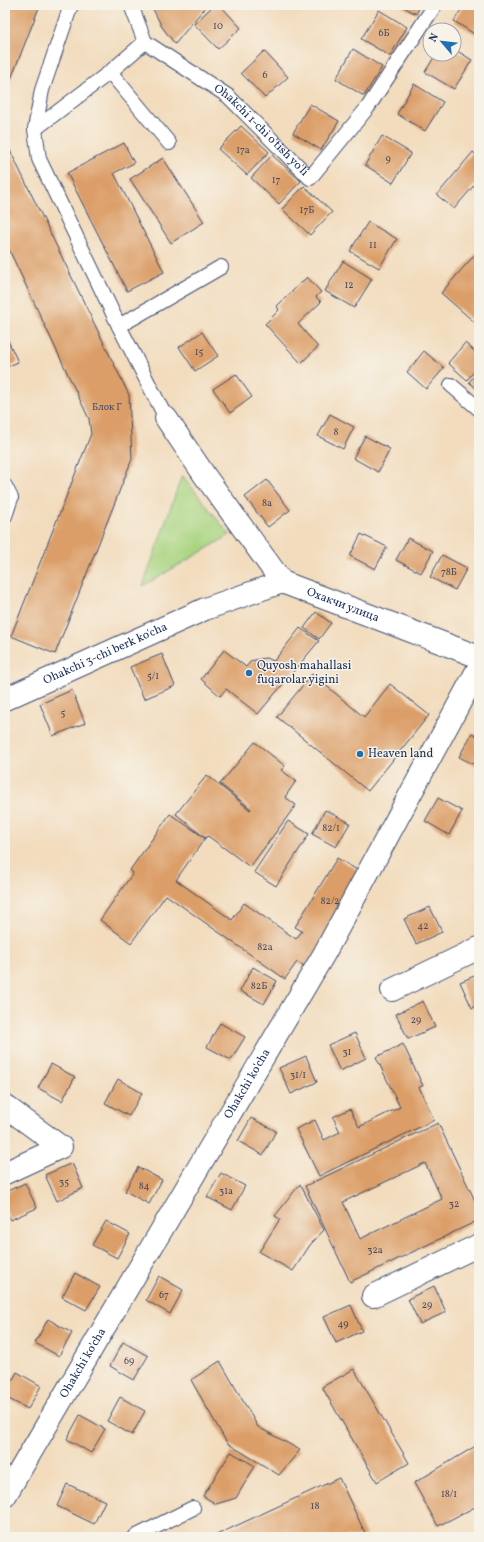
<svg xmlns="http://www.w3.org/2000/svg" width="484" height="1542" font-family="Vollkorn,serif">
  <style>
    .green { fill: #a9d480; stroke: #62826f }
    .building { fill: #db9e68; fill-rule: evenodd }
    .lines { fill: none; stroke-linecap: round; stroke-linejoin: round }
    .lane-casing { stroke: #3b496c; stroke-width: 16 }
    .street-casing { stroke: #3b496c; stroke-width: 24 }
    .lane { stroke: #fff; stroke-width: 14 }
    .street { stroke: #fff; stroke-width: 22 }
    .poi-dot { fill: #1f6fb2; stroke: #f7f3e8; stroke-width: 1.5 }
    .labels { text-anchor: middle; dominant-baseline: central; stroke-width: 3; stroke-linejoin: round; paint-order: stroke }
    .number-label { font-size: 10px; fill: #4b4b60 }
    .street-label { font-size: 12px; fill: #1b2f5e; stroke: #f7f3e8 }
    .poi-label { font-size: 12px; fill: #1b2f5e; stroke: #f7f3e8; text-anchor: start }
  </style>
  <rect width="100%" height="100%" fill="#f7f3e8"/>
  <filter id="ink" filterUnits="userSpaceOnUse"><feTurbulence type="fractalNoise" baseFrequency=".025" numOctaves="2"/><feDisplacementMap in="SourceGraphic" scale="8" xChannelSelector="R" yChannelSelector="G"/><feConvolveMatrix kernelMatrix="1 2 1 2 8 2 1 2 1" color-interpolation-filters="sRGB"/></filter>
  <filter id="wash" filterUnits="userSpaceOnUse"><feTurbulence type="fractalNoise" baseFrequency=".012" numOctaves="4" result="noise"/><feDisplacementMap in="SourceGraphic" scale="16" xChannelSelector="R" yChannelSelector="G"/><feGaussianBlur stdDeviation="0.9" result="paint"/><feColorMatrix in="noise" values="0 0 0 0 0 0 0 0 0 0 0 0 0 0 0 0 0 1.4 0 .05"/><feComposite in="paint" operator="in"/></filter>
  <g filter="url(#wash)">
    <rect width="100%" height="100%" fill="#f2dcbd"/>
    <polygon class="green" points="182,475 230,535 143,586"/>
    <g id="blocks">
      <g class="building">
        <polygon points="5,5 40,5 5,94"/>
        <polygon points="151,5 207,5 175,44 162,27"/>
        <polygon points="214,5 220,5 241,28 218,49 194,24"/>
        <polygon points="400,5 421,5 416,14"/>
        <polygon points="464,5 479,5 479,37 454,21"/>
        <polygon points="379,10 407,27 390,56 361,39"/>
        <polygon points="353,49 382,67 364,96 336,79"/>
        <polygon points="454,49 472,60 454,89 425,72 436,54 454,54"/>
        <polygon points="264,51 288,77 265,98 241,73"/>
        <polygon points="414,84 443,102 425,131 397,114"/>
        <polygon points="310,104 339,121 321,150 293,133"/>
        <polygon points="241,126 269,152 247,175 218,149"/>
        <polygon points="382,136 411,153 393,183 365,165"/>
        <polygon points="5,140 129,395 132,459 55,654 11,636 91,434 89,419 5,241"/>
        <polygon points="124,143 134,163 114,173 164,272 127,291 67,173"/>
        <polygon points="473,152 479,157 479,186 476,183 454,209 437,195"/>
        <polygon points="272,155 301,181 279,204 251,178"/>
        <polygon points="163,158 204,222 171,243 130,179"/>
        <polygon points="304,186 332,212 310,235 282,209"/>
        <polygon points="368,222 397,239 379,268 350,251"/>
        <polygon points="478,251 479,252 479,326 441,293"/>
        <polygon points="343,261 372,279 354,308 325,291"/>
        <polygon points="307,277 321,292 316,297 321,302 298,324 318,347 301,363 265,324 279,310 277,306"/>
        <polygon points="202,332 218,356 195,371 179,347"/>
        <polygon points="5,334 18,362 5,368"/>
        <polygon points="465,343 479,355 479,366 467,380 448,363"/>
        <polygon points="424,351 444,368 426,389 407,372"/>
        <polygon points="479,371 479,391 469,382"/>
        <polygon points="236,374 252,397 230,413 213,389"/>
        <polygon points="330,414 354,427 343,449 318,436"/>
        <polygon points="365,436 390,449 378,472 353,458"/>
        <polygon points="267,480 290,510 268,527 245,497"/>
        <polygon points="361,534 387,547 375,569 350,556"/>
        <polygon points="408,538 433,551 421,573 396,560"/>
        <polygon points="442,555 467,568 455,590 430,577"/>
        <polygon points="316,612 331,623 319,639 304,628"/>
        <polygon points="300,628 319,641 258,714 226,689 220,696 201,679 224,650 246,667 251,661 259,659 266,658 274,661"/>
        <polygon points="162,654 175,686 144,699 130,667"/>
        <polygon points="312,674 364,717 390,684 429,715 368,791 277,717"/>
        <polygon points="72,690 85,723 53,736 40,704"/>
        <polygon points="472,733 479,737 479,767 459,757"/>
        <polygon points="255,742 285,766 281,770 296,781 285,797 296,805 250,867 208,836 205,838 176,814 207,775 250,810 251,809 220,784"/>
        <polygon points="438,798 462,811 449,835 425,821"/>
        <polygon points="325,810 350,823 336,847 312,834"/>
        <polygon points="170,814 205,838 176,880 232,920 244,903 296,939 302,931 295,927 337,858 364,874 308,968 297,962 285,979 166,895 131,943 100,920 133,873 130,870"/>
        <polygon points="288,821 309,834 276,886 254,872"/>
        <polygon points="430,907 442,932 416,944 404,919"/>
        <polygon points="253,967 277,981 264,1004 240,991"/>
        <polygon points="479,974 479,1005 472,1008 460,982"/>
        <polygon points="423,1001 435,1027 408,1039 396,1014"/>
        <polygon points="220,1023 245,1037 231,1060 207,1047"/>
        <polygon points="355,1033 366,1058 340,1071 328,1045"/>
        <polygon points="403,1044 423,1086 419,1087 434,1120 319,1176 296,1129 315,1120 324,1140 340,1132 333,1117 350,1109 359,1127 400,1107 376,1057"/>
        <polygon points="306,1056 317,1082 291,1094 279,1068"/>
        <polygon points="51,1064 75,1077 62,1101 38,1088"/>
        <polygon points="118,1079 142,1093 129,1116 105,1103"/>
        <polygon points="251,1118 276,1131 263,1155 238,1141"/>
        <path d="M438,1123L479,1209V1220L350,1282L305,1186ZM425,1163L442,1199L360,1239L343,1202Z"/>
        <polygon points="72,1163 83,1188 57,1201 45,1175"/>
        <polygon points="138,1167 162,1180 149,1204 125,1191"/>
        <polygon points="221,1173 245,1186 232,1210 207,1197"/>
        <polygon points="25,1183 37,1208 10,1220 5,1208 5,1192"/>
        <polygon points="300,1184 324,1230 310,1245 293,1271 259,1252 280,1219 275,1216"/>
        <polygon points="106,1221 130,1234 117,1258 92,1245"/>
        <polygon points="75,1273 100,1287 86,1310 62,1297"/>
        <polygon points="159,1276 183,1290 170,1314 146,1300"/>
        <polygon points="434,1286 446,1312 420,1324 408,1299"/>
        <polygon points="351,1305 362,1331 336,1343 324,1317"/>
        <polygon points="48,1319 72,1333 59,1356 35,1343"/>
        <polygon points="123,1342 148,1356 134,1380 110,1366"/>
        <polygon points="220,1361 258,1427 300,1450 279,1475 227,1443 191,1380"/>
        <polygon points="354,1369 409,1463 377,1482 322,1387"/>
        <polygon points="17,1372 41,1386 28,1409 5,1397 5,1393"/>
        <polygon points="120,1397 145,1411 132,1435 107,1421"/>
        <polygon points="80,1415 105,1429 91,1453 67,1439"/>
        <polygon points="479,1444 479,1505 438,1526 414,1483"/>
        <polygon points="231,1452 255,1466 236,1498 216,1504 203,1496"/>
        <polygon points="339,1478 366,1535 361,1537 212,1537"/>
        <polygon points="67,1484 105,1501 94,1524 57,1506"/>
      </g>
    </g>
  </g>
  <g filter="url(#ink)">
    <use href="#blocks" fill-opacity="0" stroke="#3b496c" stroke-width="1"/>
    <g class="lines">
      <defs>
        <g id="lane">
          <polyline points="71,5 42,90 35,129 39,159 119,326 166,418"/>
          <path id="s1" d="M131,5L145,42L228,96L310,178L368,107L435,5"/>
          <polyline points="110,72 169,143"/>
          <polyline points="35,129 110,72 145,42"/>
          <polyline points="119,326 221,267"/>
          <polyline points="451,385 479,409"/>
          <polyline points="5,486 11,498 5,516"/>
          <polyline points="135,1537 193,1508"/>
        </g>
        <g id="street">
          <polyline points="166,418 205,476 282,582"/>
          <path id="s2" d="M5,699L205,609L282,582L479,657"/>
          <polyline points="392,990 479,948"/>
          <polyline points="5,1106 61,1147 5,1173"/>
          <polyline points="373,1296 479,1245"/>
          <path id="s3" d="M5,1496L324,954L479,667"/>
        </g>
      </defs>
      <use href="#lane" class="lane-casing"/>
      <use href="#street" class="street-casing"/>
      <use href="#lane" class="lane"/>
      <use href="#street" class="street"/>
    </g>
  </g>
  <g class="poi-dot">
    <circle cx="249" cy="673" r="4"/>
    <circle cx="360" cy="754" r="4"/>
  </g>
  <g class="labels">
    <g class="number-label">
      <text x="218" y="26">10</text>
      <text x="384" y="33">6Б</text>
      <text x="265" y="75">6</text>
      <text x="243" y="150">17a</text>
      <text x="388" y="159">9</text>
      <text x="276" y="180">17</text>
      <text x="307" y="210">17Б</text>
      <text x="373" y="245">11</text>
      <text x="349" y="285">12</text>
      <text x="199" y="352">15</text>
      <text x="107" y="407">Блок Г</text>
      <text x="336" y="432">8</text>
      <text x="267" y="503">8a</text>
      <text x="449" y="572">78Б</text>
      <text x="153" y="676">5/1</text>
      <text x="63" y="713">5</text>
      <text x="331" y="828">82/1</text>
      <text x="330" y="901">82/2</text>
      <text x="423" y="926">42</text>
      <text x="265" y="947">82a</text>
      <text x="259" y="986">82Б</text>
      <text x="416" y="1020">29</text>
      <text x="347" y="1052">31</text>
      <text x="298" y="1075">31/1</text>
      <text x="64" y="1182">35</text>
      <text x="144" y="1186">84</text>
      <text x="226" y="1191">31a</text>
      <text x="454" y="1204">32</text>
      <text x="375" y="1250">32a</text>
      <text x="164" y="1295">67</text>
      <text x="427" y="1305">29</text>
      <text x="343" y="1324">49</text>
      <text x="129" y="1361">69</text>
      <text x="449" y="1494">18/1</text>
      <text x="315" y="1506">18</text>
    </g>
    <g class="street-label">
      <text stroke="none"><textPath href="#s1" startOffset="186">Ohakchi 1-chi o'tish yo'li</textPath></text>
      <text stroke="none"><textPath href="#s2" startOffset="366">Охакчи улица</textPath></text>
      <text stroke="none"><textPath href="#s2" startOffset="110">Ohakchi 3-chi berk ko'cha</textPath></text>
      <text stroke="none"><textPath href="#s3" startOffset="478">Ohakchi ko'cha</textPath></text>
      <text stroke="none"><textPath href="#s3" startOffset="154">Ohakchi ko'cha</textPath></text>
    </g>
    <g class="poi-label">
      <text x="257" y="666">Quyosh mahallasi<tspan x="257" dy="14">fuqarolar yigini</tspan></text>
      <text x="368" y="754">Heaven land</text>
    </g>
  </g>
  <rect width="484" height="1542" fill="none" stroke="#f7f3e8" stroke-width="20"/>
  <g transform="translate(442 42) rotate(298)"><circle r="19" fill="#f7f3e8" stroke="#9fa5b1"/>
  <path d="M0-3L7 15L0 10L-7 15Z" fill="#1f6fb2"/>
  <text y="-6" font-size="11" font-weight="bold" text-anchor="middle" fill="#1b2f5e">N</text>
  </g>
</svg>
